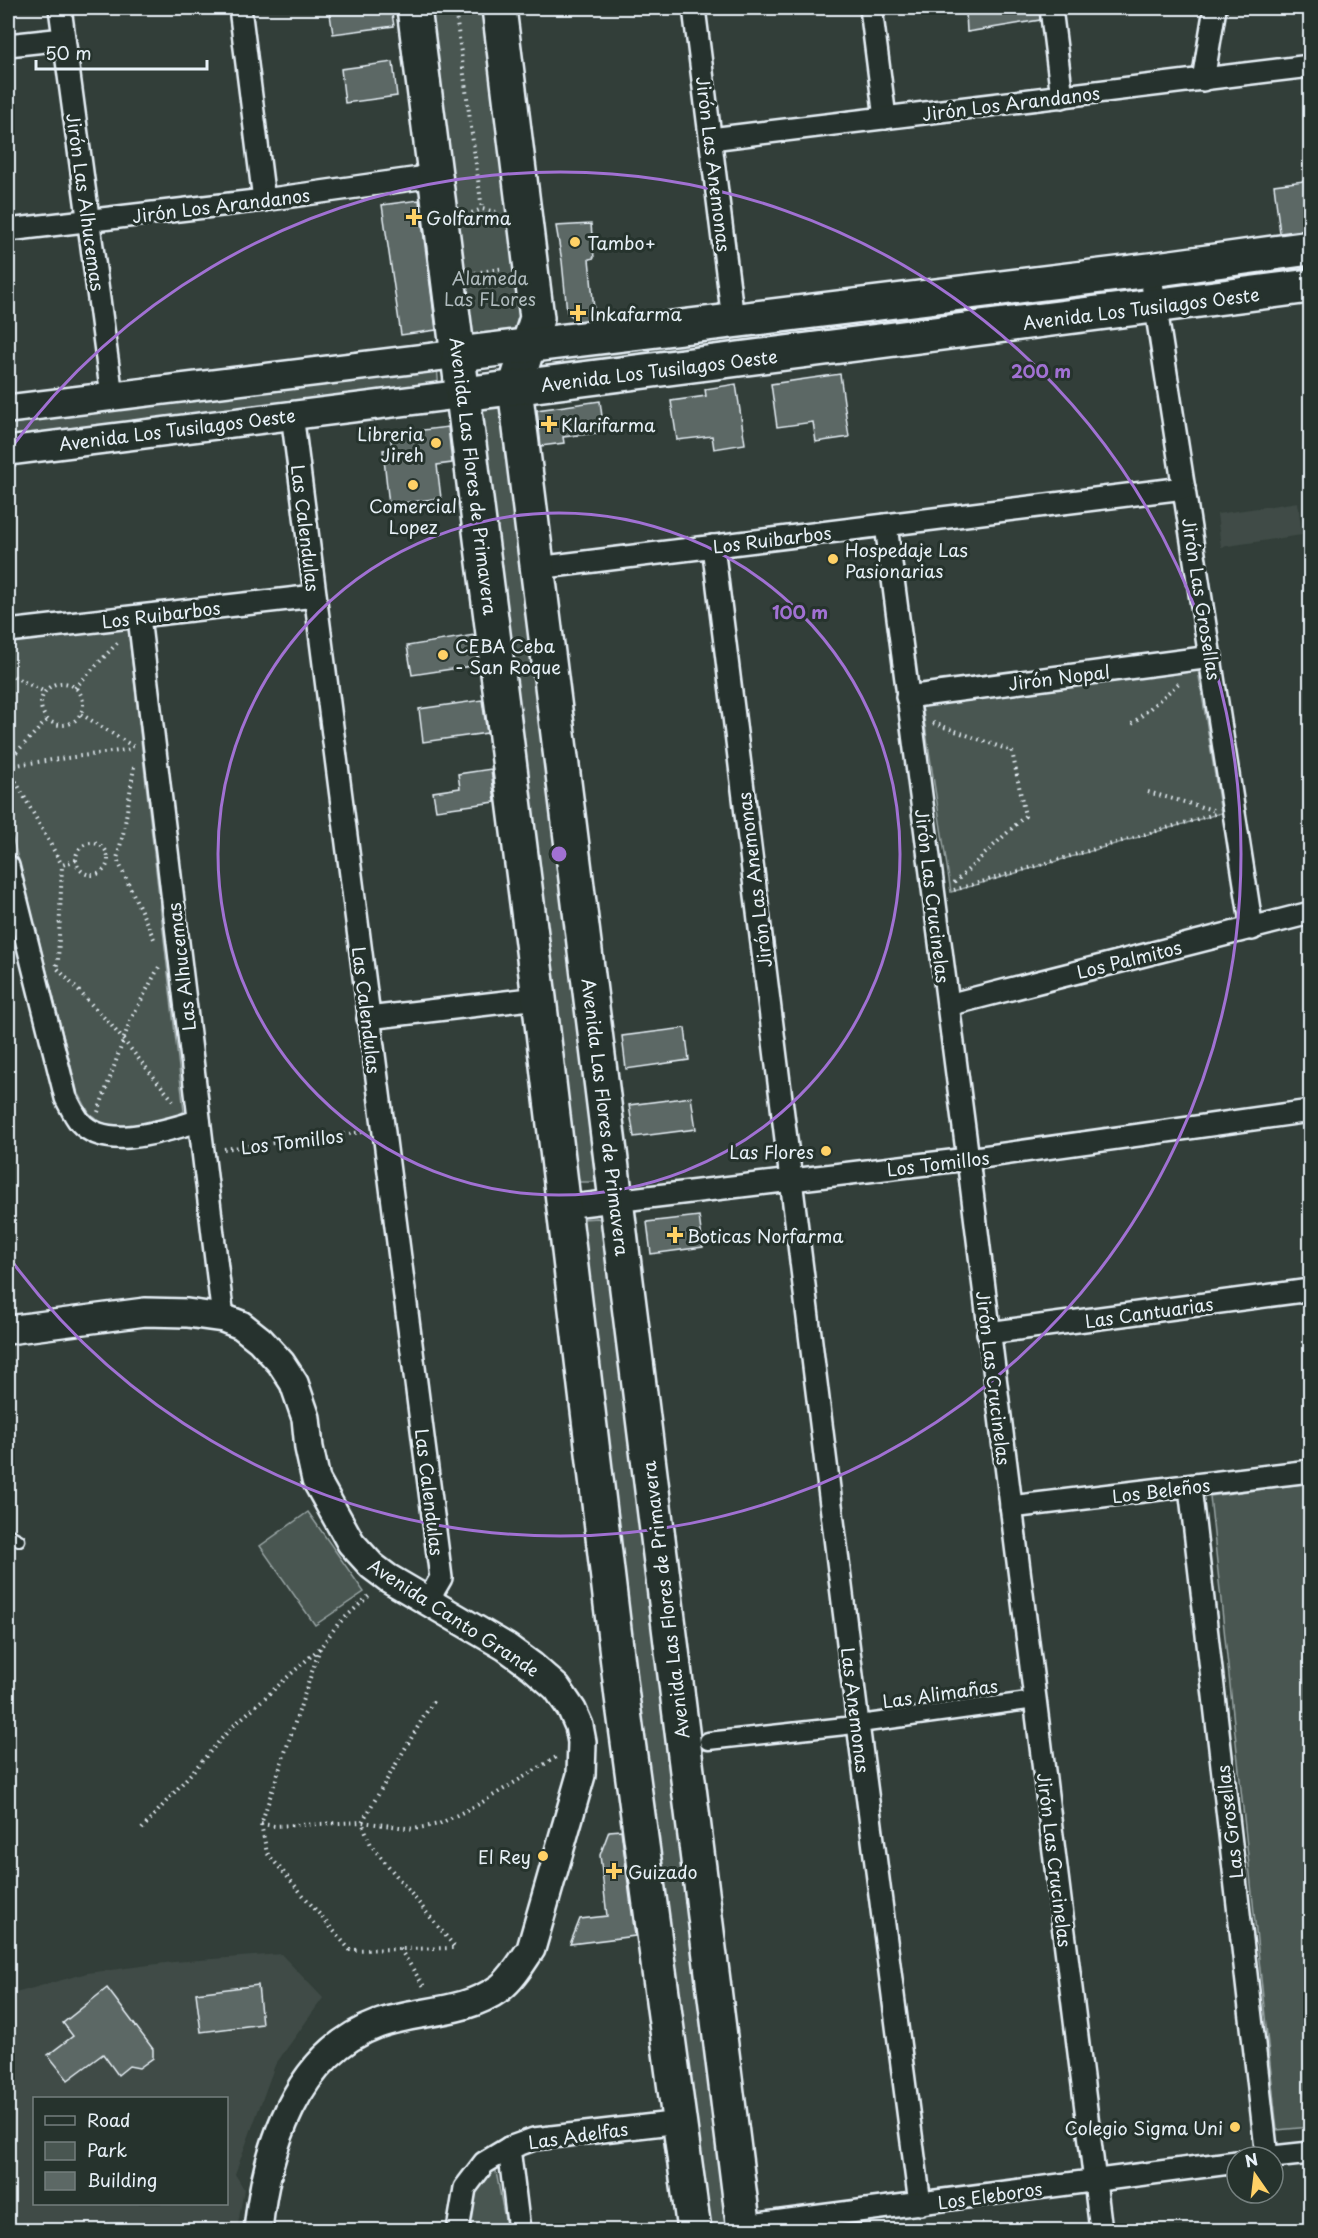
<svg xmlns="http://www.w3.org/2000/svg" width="1318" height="2238" font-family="'Playpen Sans',sans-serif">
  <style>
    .built { fill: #3f4b46; fill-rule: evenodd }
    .green { fill: #495651; stroke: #98a4a4; stroke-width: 1.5 }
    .building { fill: #5c6865; stroke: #e8f1f8; stroke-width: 1.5 }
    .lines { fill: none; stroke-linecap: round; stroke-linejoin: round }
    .service-casing { stroke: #e8f1f8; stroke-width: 15 }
    .pedestrian-casing { stroke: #e8f1f8; stroke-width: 21 }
    .minor-casing { stroke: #e8f1f8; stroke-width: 26 }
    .tertiary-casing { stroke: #e8f1f8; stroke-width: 32 }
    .primary-casing { stroke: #e8f1f8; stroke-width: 38 }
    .path { stroke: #e8f1f8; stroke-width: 4; stroke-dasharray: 1.5 4.5; stroke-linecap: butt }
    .service { stroke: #26332d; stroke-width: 10 }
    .pedestrian { stroke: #26332d; stroke-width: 16 }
    .minor { stroke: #26332d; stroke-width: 21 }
    .tertiary { stroke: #26332d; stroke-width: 27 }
    .primary { stroke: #26332d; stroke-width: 33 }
    .ring { fill: none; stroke: #a171d3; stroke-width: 3 }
    .poi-dot { fill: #ffd166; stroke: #26332d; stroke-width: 2 }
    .labels { text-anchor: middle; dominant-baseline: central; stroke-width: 6; stroke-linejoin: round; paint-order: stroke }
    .street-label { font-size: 18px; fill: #e8f1f8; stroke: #26332d }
    .poi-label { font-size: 18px; fill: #e8f1f8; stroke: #26332d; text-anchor: start }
    .park-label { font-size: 18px; fill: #b0bbbe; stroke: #26332d }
    .centre { fill: #a171d3; stroke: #26332d; stroke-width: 3 }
    .ring-label { font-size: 18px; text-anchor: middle; font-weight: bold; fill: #a171d3; stroke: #26332d; stroke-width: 6; stroke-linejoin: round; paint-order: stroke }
  </style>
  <rect width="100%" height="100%" fill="#323e39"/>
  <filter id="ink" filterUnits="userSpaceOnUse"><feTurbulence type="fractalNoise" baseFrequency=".0167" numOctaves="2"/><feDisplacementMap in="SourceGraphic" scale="12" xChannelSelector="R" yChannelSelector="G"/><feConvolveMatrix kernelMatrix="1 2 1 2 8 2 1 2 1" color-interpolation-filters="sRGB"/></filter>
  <g filter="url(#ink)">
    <g class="built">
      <polygon points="1298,502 1302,535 1221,547 1217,514"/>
      <path d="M281,1954L323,1998L275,2065L235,2174L244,2189L237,2230H8V1995L87,1973L173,1962ZM34,2098H226V2204H34Z"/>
    </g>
    <g class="green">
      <polygon points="428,8 482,8 523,322 518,328 473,334 468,329"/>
      <polygon points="1310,258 1310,275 1166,290 1166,279"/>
      <polygon points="1137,285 1138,293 564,366 562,355"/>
      <polygon points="437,366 439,391 8,442 8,419"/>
      <polygon points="503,402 597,1182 576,1182 478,407"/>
      <polygon points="128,628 184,1111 172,1120 133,1127 105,1125 89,1113 77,1090 8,820 8,641"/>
      <polygon points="1198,670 1221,813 951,892 922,706"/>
      <polygon points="597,1218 604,1220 735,2230 707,2230 578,1230 582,1219"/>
      <polygon points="1310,1483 1310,2127 1277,2130 1210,1496"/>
      <polygon points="308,1512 364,1592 315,1625 260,1546"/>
      <path d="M495,2166L507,2230H465C471,2198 472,2190 495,2166Z"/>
    </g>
    <g class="building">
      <polygon points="329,8 391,8 394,26 333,34"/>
      <polygon points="970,8 1039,8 1040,20 967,32 966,12 970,11"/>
      <polygon points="393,62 397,96 345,103 341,69"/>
      <polygon points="1311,180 1311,229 1280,233 1274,185"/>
      <polygon points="419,200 436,330 401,335 382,205"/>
      <polygon points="591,224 594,258 589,259 595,319 577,321 567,312 562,261 556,226"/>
      <polygon points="840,374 849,437 816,442 813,422 777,427 771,384"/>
      <polygon points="736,384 745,444 714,449 712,436 677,440 671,401 706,396 705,389"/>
      <polygon points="600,401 604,432 563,437 564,443 541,446 537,410"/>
      <polygon points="448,427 452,463 437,465 441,498 389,505 383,450 392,449 390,434"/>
      <polygon points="474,635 478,665 412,675 407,646"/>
      <polygon points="482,700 487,733 423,742 419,709"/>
      <polygon points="491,769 495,802 436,810 433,792 460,788 458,774"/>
      <polygon points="685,1028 689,1060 626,1069 622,1036"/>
      <polygon points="691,1097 696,1129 634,1137 629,1105"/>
      <polygon points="699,1216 703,1247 651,1254 647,1222"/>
      <polygon points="621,1830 635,1936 570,1944 580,1919 607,1916 600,1855 609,1831"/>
      <polygon points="258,1985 262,2024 201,2032 196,1993"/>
      <polygon points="107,1988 153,2049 153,2058 139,2068 129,2066 118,2075 103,2054 68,2080 48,2055 73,2036 63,2023"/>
    </g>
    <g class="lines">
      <defs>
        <polyline id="service" points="8,1534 19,1540"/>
        <polyline id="pedestrian" points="708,1741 845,1726 1035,1700"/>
        <g id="minor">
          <polyline points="60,8 112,396"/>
          <polyline points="240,8 264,200"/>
          <polyline points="694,8 733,320"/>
          <polyline points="871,8 885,118"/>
          <polyline points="1051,8 1062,97"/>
          <polyline points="8,45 64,39"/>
          <polyline points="1203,80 1215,8"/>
          <polyline points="711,139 1310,66"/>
          <polyline points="8,230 264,200 434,176"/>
          <polyline points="1150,270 1252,929"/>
          <polyline points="292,414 441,1578 427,1602"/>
          <polyline points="886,525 968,1159 1101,2230"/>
          <polyline points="713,546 858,1724 920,2204"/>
          <polyline points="537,568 1184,488"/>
          <polyline points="139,617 223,1318"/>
          <polyline points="8,631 315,596"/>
          <polyline points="907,697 1211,657"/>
          <path d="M8,866L66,1098C70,1105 74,1115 80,1122C107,1152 165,1130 199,1121"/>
          <polyline points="948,1005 1310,913"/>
          <polyline points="368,1018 539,998"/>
          <polyline points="564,1207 968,1159 1310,1111"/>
          <polyline points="988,1333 1310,1290"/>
          <polyline points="1190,1487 1267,2157"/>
          <polyline points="1011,1507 1310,1471"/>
          <polyline points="509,2148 519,2230"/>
          <polyline points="1273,2157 1310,2153"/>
          <polyline points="743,2226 1237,2162"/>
          <polyline points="458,2230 465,2188 484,2163 509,2148 534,2139 680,2122"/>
        </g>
        <g id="tertiary">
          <polyline points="8,409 459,354"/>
          <polyline points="8,451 464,394"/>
          <path d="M8,1330L145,1312L187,1313L223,1318L241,1325L260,1340L281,1363L294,1383L306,1418L309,1448L316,1480L351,1543L372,1566L388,1578L506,1647L532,1666L557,1688L572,1710L579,1726L582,1742L581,1775L531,1949C522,1962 513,1978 500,1988C464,2014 418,2010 378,2024C295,2054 266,2151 258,2230"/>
        </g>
        <g id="primary">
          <polyline points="414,8 539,998 622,1697 694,2230"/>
          <polyline points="499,8 537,318 515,388 744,2230"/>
          <polyline points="459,354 1150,270 1310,248"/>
          <polyline points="464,394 1310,286"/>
        </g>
      </defs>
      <use href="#service" class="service-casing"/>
      <use href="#pedestrian" class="pedestrian-casing"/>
      <use href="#minor" class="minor-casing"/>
      <use href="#tertiary" class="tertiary-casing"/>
      <use href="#primary" class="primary-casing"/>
      <g class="path">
        <polyline points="455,8 482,209"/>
        <polyline points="466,215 482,209 496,212"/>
        <polyline points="475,273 504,268"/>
        <polyline points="8,674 45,692"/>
        <circle cx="62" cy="704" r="21"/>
        <polyline points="75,688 120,640"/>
        <polyline points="81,714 134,747"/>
        <polyline points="933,723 1012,751 1025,816 954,883"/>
        <polyline points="1132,724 1179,683"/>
        <polyline points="8,761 48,719"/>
        <polyline points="8,766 133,749"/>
        <polyline points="134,767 124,830 117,859 155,941"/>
        <polyline points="8,772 16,782 62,865"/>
        <polyline points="1148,792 1213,810"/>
        <circle cx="92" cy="859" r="16"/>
        <polyline points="76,860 62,865 58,961 56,967 111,1025 176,1104"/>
        <polyline points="954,890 1215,814"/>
        <polyline points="1307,934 1310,948"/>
        <polyline points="98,1112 130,1021 159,967"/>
        <polyline points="224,1149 363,1132"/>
        <polyline points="320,1648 261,1824 267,1853 350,1950 455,1948"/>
        <polyline points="433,1701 362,1822 371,1845 455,1947"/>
        <polyline points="261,1824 275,1826 362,1822 414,1829 439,1824 481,1803 558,1756"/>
        <polyline points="142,1829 231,1728 320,1648 338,1624 371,1594"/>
        <polyline points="400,1949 425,1988"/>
      </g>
      <use href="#service" class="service"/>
      <use href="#pedestrian" class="pedestrian"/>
      <use href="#minor" class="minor"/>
      <use href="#tertiary" class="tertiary"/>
      <use href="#primary" class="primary"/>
    </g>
  </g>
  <g class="ring">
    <circle cx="559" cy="854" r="341"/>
    <path d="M11 448A682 682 0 1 1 11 1260"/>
  </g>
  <g class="poi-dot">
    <path d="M411 208h6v6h6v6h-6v6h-6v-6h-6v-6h6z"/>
    <circle cx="575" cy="242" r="6"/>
    <path d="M575 304h6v6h6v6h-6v6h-6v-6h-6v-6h6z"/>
    <path d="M546 415h6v6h6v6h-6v6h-6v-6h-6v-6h6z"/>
    <circle cx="436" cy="443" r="6"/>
    <circle cx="413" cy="485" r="6"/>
    <circle cx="833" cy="559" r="6"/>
    <circle cx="443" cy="655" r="6"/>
    <circle cx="826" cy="1151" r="6"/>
    <path d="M672 1226h6v6h6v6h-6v6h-6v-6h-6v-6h6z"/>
    <circle cx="543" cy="1856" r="6"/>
    <path d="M611 1862h6v6h6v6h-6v6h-6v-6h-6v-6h6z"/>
    <circle cx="1235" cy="2127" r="6"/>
  </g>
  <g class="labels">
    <g class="street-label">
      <text transform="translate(1011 103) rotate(-7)">Jirón Los Arandanos</text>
      <text transform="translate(714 164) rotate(83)">Jirón Las Anemonas</text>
      <text transform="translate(86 202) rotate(82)">Jirón Las Alhucemas</text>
      <text transform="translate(221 205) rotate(-7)">Jirón Los Arandanos</text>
      <text transform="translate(1141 308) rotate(-7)">Avenida Los Tusilagos Oeste</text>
      <text transform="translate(659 370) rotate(-7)">Avenida Los Tusilagos Oeste</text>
      <text transform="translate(177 429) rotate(-7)">Avenida Los Tusilagos Oeste</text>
      <text transform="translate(474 476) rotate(83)">Avenida Las Flores de Primavera</text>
      <text transform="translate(306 528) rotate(83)">Las Calendulas</text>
      <text transform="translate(772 539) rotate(-7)">Los Ruibarbos</text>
      <text transform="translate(1202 599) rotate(81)">Jirón Las Grosellas</text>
      <text transform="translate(161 614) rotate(-7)">Los Ruibarbos</text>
      <text transform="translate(1059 677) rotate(-7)">Jirón Nopal</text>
      <text transform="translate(754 880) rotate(-97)">Jirón Las Anemonas</text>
      <text transform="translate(933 896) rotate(83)">Jirón Las Crucinelas</text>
      <text transform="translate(1129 959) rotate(-14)">Los Palmitos</text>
      <text transform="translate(181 967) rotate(-97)">Las Alhucemas</text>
      <text transform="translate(367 1010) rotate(83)">Las Calendulas</text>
      <text transform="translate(606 1117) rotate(83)">Avenida Las Flores de Primavera</text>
      <text transform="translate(292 1141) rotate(-7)">Los Tomillos</text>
      <text transform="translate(938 1163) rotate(-7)">Los Tomillos</text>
      <text transform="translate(1149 1312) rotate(-8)">Las Cantuarias</text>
      <text transform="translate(994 1378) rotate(83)">Jirón Las Crucinelas</text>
      <text transform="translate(1161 1490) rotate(-7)">Los Beleños</text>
      <text transform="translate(430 1492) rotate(83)">Las Calendulas</text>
      <text transform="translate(665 1600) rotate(-97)">Avenida Las Flores de Primavera</text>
      <text transform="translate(454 1617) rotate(33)">Avenida Canto Grande</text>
      <text transform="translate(940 1693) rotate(-8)">Las Alimañas</text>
      <text transform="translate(856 1710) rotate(83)">Las Anemonas</text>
      <text transform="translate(1229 1822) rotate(-97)">Las Grosellas</text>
      <text transform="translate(1055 1860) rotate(83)">Jirón Las Crucinelas</text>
      <text transform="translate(578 2135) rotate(-8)">Las Adelfas</text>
      <text transform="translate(990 2195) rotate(-8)">Los Eleboros</text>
    </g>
    <g class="poi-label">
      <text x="426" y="217">Golfarma</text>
      <text x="587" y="242">Tambo+</text>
      <text x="590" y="313">Inkafarma</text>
      <text x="561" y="424">Klarifarma</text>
      <text x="424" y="433" text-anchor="end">Libreria<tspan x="424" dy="21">Jireh</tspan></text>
      <text x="413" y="505" text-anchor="middle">Comercial<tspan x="413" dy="21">Lopez</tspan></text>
      <text x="845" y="549">Hospedaje Las<tspan x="845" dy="21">Pasionarias</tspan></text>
      <text x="455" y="645">CEBA Ceba<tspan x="455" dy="21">- San Roque</tspan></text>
      <text x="814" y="1151" text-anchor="end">Las Flores</text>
      <text x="687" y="1235">Boticas Norfarma</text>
      <text x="531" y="1856" text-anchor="end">El Rey</text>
      <text x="628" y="1871">Guizado</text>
      <text x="1223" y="2127" text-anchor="end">Colegio Sigma Uni</text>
    </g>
    <g class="park-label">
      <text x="490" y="277">Alameda<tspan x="490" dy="21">Las FLores</tspan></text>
    </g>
  </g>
  <circle cx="559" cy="854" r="9" class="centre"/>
  <g class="ring-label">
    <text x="1041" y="378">200 m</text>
    <text x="800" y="619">100 m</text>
  </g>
  <rect width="1318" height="2238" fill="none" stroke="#26332d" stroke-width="30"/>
  <rect x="15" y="15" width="1288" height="2208" fill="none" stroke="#e8f1f8" stroke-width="2" filter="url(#ink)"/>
  <rect x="33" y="2097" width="195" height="108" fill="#26332d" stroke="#747f7e" stroke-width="1.5"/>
  <rect x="45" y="2116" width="30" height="9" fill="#26332d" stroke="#747f7e" stroke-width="1.5"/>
  <text x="87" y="2127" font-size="18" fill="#e8f1f8">Road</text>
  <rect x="45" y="2142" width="30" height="18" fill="#495651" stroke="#747f7e" stroke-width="1.5"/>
  <text x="87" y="2157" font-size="18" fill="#e8f1f8">Park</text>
  <rect x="45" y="2172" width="30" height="18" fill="#5c6865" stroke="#747f7e" stroke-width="1.5"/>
  <text x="87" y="2187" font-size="18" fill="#e8f1f8">Building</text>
  <g transform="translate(1255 2175) rotate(346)"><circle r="28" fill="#26332d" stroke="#747f7e" stroke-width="1.5"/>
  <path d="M0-4.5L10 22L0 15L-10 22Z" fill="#ffd166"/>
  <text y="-9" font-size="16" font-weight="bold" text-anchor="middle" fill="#e8f1f8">N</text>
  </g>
  <path d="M36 60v9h171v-9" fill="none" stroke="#e8f1f8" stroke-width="3"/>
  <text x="45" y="60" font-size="18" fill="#e8f1f8" stroke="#26332d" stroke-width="4.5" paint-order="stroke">50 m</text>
</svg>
